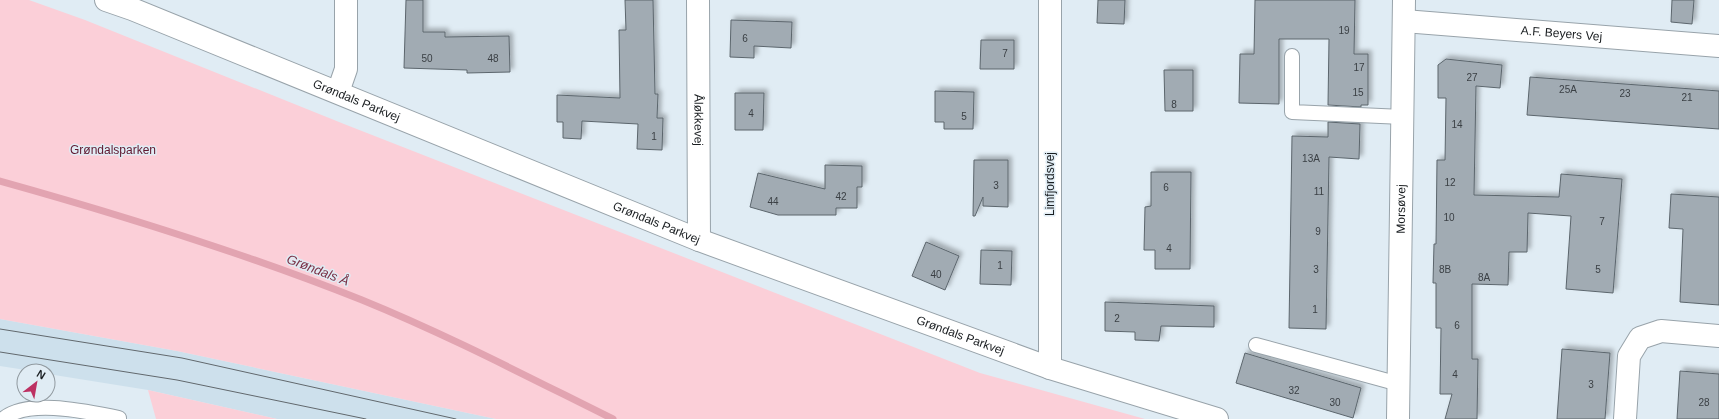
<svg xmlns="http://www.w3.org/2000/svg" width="1719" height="419" font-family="Helvetica,sans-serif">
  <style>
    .built { fill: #cde0ec }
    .green { fill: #fbcfd8 }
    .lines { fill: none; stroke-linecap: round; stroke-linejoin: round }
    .stream { stroke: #e2a4b1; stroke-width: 7 }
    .building { fill: #a1abb3; stroke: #5c666d; filter: url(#shadow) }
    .lane-casing { stroke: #98a3aa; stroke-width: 16 }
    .street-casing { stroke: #98a3aa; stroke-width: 24 }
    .lane { stroke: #fff; stroke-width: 14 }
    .street { stroke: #fff; stroke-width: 22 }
    .tram { stroke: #61686d; stroke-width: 1 }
    .labels { text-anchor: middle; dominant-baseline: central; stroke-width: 3; stroke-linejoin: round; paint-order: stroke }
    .number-label { font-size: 10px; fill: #3b4045 }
    .street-label { font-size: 12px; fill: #191d20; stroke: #e0ecf4 }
    .park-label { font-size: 12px; fill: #601830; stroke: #e0ecf4 }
    .water-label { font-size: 13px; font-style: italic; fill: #7a3046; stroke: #e0ecf4 }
  </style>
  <defs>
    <filter id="shadow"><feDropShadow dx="3.5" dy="-3.5" stdDeviation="2" flood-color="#0004"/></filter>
  </defs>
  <rect width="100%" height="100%" fill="#e0ecf4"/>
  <polygon class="built" points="0,319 177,351 496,419 277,419 148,390 48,374 48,371 32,371 0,366"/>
  <g class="green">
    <polygon points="0,0 29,0 85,20 344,124 980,373 1145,419 496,419 177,351 0,319"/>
    <polygon points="148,390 277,419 156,419"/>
  </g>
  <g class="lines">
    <path class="stream" d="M0,181C122,215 244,253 362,300C448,335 530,378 613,419"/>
  </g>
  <g class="building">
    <polygon points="406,0 423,0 423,32 445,32 445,37 509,36 510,72 467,73 467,70 404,68"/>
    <polygon points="625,0 653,0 655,94 658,94 657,118 663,118 662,150 637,149 638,124 582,121 581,139 563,138 563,122 557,122 557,95 620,98 619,30 626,30"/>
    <polygon points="1098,0 1125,0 1124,24 1097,23"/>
    <polygon points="1255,0 1355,0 1354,54 1368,54 1368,105 1361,105 1361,107 1328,105 1329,39 1279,39 1279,104 1239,103 1240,54 1254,54"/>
    <polygon points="1672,0 1694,0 1692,24 1671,22"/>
    <polygon points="731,20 792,22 791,48 754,46 754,58 730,57"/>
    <polygon points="981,40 1014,40 1014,69 980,69"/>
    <polygon points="1446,59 1502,65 1500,88 1476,86 1474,195 1559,197 1561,174 1622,179 1613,293 1566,289 1571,216 1528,213 1527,252 1509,252 1508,285 1472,284 1472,359 1478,359 1477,419 1445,419 1452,394 1440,394 1441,328 1436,328 1436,283 1433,283 1434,244 1436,244 1437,160 1445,160 1446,98 1438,98 1438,65"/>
    <polygon points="1164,70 1193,70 1193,111 1165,111"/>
    <polygon points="1530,77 1719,91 1719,129 1527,115"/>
    <polygon points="935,91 974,92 973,129 944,129 944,122 935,122"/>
    <polygon points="735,93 764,93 763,130 735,130"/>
    <polygon points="1328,122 1360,124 1359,159 1329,157 1326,329 1289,328 1292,136 1328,137"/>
    <polygon points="974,160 1008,160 1008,207 983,206 983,197 975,216 973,216"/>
    <polygon points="825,165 862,166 862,187 857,187 857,208 836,208 836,215 778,215 750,207 758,173 825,189"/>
    <polygon points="1151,172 1191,172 1190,269 1155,269 1155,250 1144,250 1145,207 1151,206"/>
    <polygon points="1671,194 1719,197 1719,305 1680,302 1683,229 1669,228"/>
    <polygon points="926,242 959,256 945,290 912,276"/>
    <polygon points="981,250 1012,251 1011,285 980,284"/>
    <polygon points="1105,302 1214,306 1214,327 1161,326 1159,341 1135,340 1135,332 1105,331"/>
    <polygon points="1562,349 1610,353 1605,419 1557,419"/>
    <polygon points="1245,353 1361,388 1353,418 1236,383"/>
    <polygon points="1680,371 1719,374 1719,419 1677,419"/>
  </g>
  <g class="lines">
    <defs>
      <g id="lane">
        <polyline points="1292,56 1292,112 1403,117"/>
        <polyline points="1256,345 1399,384"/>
        <path d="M3,419C29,398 88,412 119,418"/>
      </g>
      <g id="street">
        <path id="s1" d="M106,0L132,9L699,240L1050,368L1217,419"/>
        <path id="s2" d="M698,0L699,240"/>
        <path id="s3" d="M1404,21L1719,46"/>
        <polyline points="338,92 346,69 346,0"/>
        <polyline points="1050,368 1050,0"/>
        <path id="s4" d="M1398,419L1404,0"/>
        <polyline points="1625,419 1629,356 1640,338 1661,331 1719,336"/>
      </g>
    </defs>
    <use href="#lane" class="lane-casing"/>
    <use href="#street" class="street-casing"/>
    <use href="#lane" class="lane"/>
    <use href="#street" class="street"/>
    <g class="tram">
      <polyline points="0,329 182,358 456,419"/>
      <polyline points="0,352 177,380 366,419"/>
    </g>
  </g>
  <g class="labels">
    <g class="number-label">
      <text x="1344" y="30">19</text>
      <text x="745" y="38">6</text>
      <text x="1005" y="53">7</text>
      <text x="427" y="58">50</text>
      <text x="493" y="58">48</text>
      <text x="1359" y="67">17</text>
      <text x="1472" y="77">27</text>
      <text x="1568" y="89">25A</text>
      <text x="1358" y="92">15</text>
      <text x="1625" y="93">23</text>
      <text x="1687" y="97">21</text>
      <text x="1174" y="104">8</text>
      <text x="751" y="113">4</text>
      <text x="964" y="116">5</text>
      <text x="1457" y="124">14</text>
      <text x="654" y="136">1</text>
      <text x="1311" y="158">13A</text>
      <text x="1450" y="182">12</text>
      <text x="996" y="185">3</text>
      <text x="1166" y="187">6</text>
      <text x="1319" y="191">11</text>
      <text x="841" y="196">42</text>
      <text x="773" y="201">44</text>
      <text x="1449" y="217">10</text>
      <text x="1602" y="221">7</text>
      <text x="1318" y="231">9</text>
      <text x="1169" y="248">4</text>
      <text x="1000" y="265">1</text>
      <text x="1316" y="269">3</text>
      <text x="1445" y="269">8B</text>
      <text x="1598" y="269">5</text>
      <text x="936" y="274">40</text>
      <text x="1484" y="277">8A</text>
      <text x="1315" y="309">1</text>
      <text x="1117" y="318">2</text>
      <text x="1457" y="325">6</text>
      <text x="1455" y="374">4</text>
      <text x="1591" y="384">3</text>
      <text x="1294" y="390">32</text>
      <text x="1335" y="402">30</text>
      <text x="1704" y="402">28</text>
    </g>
    <g class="street-label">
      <text stroke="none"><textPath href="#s3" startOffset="158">A.F. Beyers Vej</textPath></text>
      <text stroke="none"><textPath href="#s1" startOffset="270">Grøndals Parkvej</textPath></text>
      <text stroke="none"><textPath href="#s2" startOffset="120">Åløkkevej</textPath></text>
      <text transform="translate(1050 184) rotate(-90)">Limfjordsvej</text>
      <text stroke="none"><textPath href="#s4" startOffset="210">Morsøvej</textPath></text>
      <text stroke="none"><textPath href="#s1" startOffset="594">Grøndals Parkvej</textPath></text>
      <text stroke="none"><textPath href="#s1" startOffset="918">Grøndals Parkvej</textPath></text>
    </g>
    <g class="park-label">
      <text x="113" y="150">Grøndalsparken</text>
    </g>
    <g class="water-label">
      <text transform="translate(318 270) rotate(21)">Grøndals Å</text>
    </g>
  </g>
  <g transform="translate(36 383) rotate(31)"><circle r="19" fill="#e0ecf4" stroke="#90999f"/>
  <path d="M0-3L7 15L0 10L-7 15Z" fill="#bd3062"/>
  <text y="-6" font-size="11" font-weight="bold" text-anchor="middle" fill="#191d20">N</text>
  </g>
</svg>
